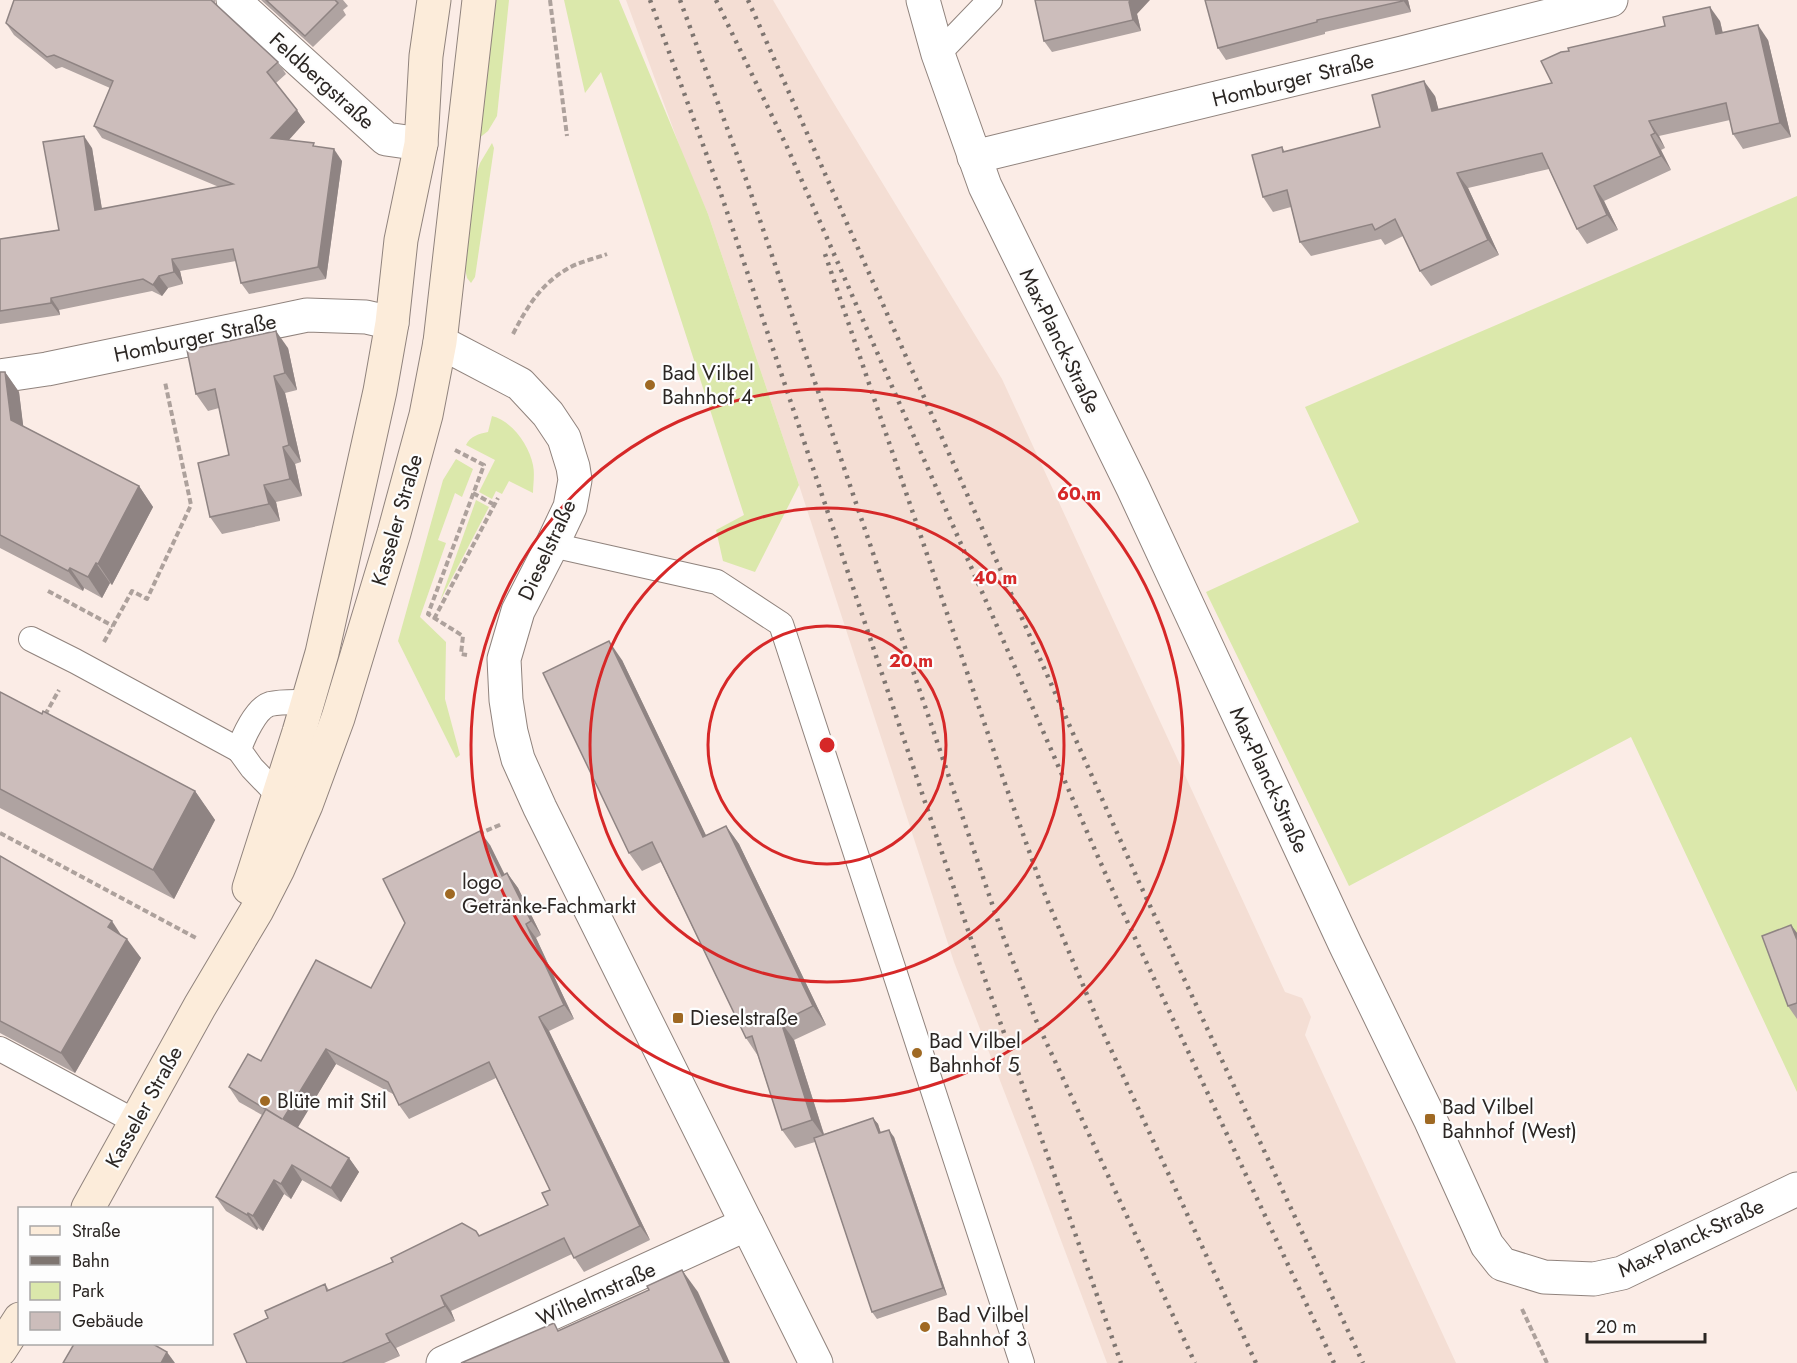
<svg xmlns="http://www.w3.org/2000/svg" width="1797" height="1363" font-family="Jost,sans-serif">
  <style>
    .built { fill: #f4ded4 }
    .green { fill: #dbe8ab }
    .lines { fill: none; stroke-linecap: round; stroke-linejoin: round }
    .service-casing { stroke: #90837d; stroke-width: 26 }
    .minor-casing { stroke: #90837d; stroke-width: 35 }
    .secondary-casing { stroke: #90837d; stroke-width: 35 }
    .path { stroke: #ada19c; stroke-width: 4; stroke-dasharray: 6 3; stroke-linecap: butt }
    .service { stroke: #fff; stroke-width: 24 }
    .minor { stroke: #fff; stroke-width: 33 }
    .secondary { stroke: #fcecda; stroke-width: 33 }
    .rail { stroke: #7e7570; stroke-width: 4.5; stroke-dasharray: 3 6; stroke-linecap: butt }
    .wall { fill: #afa3a1 }
    .shaded-wall { fill: #8f8483 }
    .building { fill: #ccbdbb; stroke: #8f8483; stroke-width: 1.5 }
    .ring { fill: none; stroke: #d62828; stroke-width: 3 }
    .poi-dot { fill: #9f6923; stroke: #fdfdfd; stroke-width: 2 }
    .labels { text-anchor: middle; dominant-baseline: central; stroke-width: 4.5; stroke-linejoin: round; paint-order: stroke }
    .street-label { font-size: 21px; fill: #2b2623; stroke: #fdfdfd }
    .poi-label { font-size: 21px; fill: #2b2623; stroke: #fdfdfd; text-anchor: start }
    .centre { fill: #d62828; stroke: #fdfdfd; stroke-width: 3 }
    .ring-label { font-size: 18px; text-anchor: middle; font-weight: bold; fill: #d62828; stroke: #fdfdfd; stroke-width: 4.5; stroke-linejoin: round; paint-order: stroke }
  </style>
  <rect width="100%" height="100%" fill="#fbece6"/>
  <polygon class="built" points="626,0 773,0 830,97 1002,379 1285,992 1302,998 1311,1017 1305,1035 1456,1363 1107,1363 1032,1163 954,962 799,485 708,214 685,161"/>
  <g class="green">
    <polygon points="494,0 509,0 497,116 488,131 478,139"/>
    <polygon points="564,0 619,0 708,214 799,485 755,572 723,561 716,530 744,515 601,72 585,93"/>
    <polygon points="492,143 494,148 475,277 471,283 467,278 464,264 474,181 480,163"/>
    <polygon points="1797,196 1797,1092 1631,737 1349,886 1206,592 1359,522 1305,407"/>
    <path d="M492,416C512,421 529,445 533,465C535,474 533,485 533,493L509,481L502,494L496,491L492,499L479,492L495,460L466,445C470,436 479,434 488,432Z"/>
    <polygon points="456,459 473,469 462,497 455,493 438,540 446,543 420,617 446,642 445,699 460,755 456,758 398,641 443,480"/>
    <polygon points="476,500 489,507 440,601"/>
  </g>
  <g class="lines">
    <defs>
      <g id="service">
        <polyline points="938,54 990,0"/>
        <polyline points="552,545 717,582 781,624 1022,1363"/>
        <polyline points="31,639 75,661 239,750"/>
        <path d="M279,796L252,768L239,750C243,737 256,708 270,704C282,701 296,702 308,702"/>
        <polyline points="0,1049 136,1122"/>
      </g>
      <g id="minor">
        <polyline points="233,0 386,139 421,144"/>
        <polyline points="923,0 938,54 985,186 1133,488 1345,944 1430,1119 1487,1245 1502,1264 1544,1277 1594,1279 1622,1273 1797,1189"/>
        <polyline points="974,157 1402,53 1611,0"/>
        <polyline points="440,342 520,384 548,414 564,438 573,467 575,480 570,507 552,545 518,611 504,659 506,700 511,732 518,759 540,808 816,1363"/>
        <polyline points="0,376 47,369 307,315 366,317 392,323"/>
        <polyline points="443,1363 747,1224"/>
      </g>
      <g id="secondary">
        <polyline points="249,888 299,732 322,653 380,391 392,323 401,240 421,144 426,56 434,0"/>
        <polyline points="88,1208 200,1006 257,910 278,869 306,805 338,718 394,533 426,415 440,342 479,0"/>
        <polyline points="0,1350 20,1319"/>
      </g>
    </defs>
    <use href="#service" class="service-casing"/>
    <use href="#minor" class="minor-casing"/>
    <use href="#secondary" class="secondary-casing"/>
    <g class="path">
      <polyline points="550,0 567,136"/>
      <path d="M513,334C527,307 540,285 567,269C578,262 594,259 607,254"/>
      <polyline points="455,450 484,465 428,614 463,636 461,654 467,655"/>
      <polyline points="473,493 493,504"/>
      <polyline points="48,591 113,626"/>
      <polyline points="434,619 498,498"/>
      <polyline points="104,642 132,591 147,599 191,505 165,382"/>
      <polyline points="45,715 59,690"/>
      <polyline points="0,833 196,938"/>
      <polyline points="478,834 502,824"/>
      <polyline points="1522,1309 1547,1363"/>
    </g>
    <use href="#service" class="service"/>
    <use href="#minor" class="minor"/>
    <use href="#secondary" class="secondary"/>
    <g class="rail">
      <polyline points="650,0 721,194 975,951 1121,1363"/>
      <polyline points="680,0 747,182 1003,936 1035,1018 1195,1363"/>
      <polyline points="716,0 788,149 1113,891 1334,1363"/>
      <polyline points="748,0 1138,880 1363,1363"/>
      <polyline points="825,254 1003,778 1043,890 1101,1028 1256,1363"/>
    </g>
  </g>
  <g class="wall">
    <polygon points="215,0 215,5 278,62 286,74 276,83 305,122 288,140 316,147 342,161 326,279 249,294 241,283 236,261 180,271 183,284 168,288 162,296 152,291 59,310 60,315 0,324 0,239 59,230 92,148 102,209 219,187 102,138 94,126 110,88 62,67 56,69 14,35 6,23"/>
    <polygon points="261,0 343,0 348,6 343,10 346,15 313,47"/>
    <polygon points="1205,0 1408,0 1411,12 1325,32 1325,34 1226,60 1218,48"/>
    <polygon points="1137,14 1141,31 1052,52 1044,41"/>
    <polygon points="1720,21 1723,33 1768,40 1791,137 1743,149 1733,134 1730,120 1659,136 1665,148 1661,150 1671,170 1604,201 1618,230 1587,244 1577,229 1549,169 1468,188 1499,255 1431,286 1420,271 1403,236 1385,245 1381,239 1311,256 1300,242 1291,207 1273,212 1263,197 1282,147 1285,152 1380,127 1435,96 1438,110 1552,83"/>
    <polygon points="288,348 297,390 285,393 301,462 295,464 302,496 276,502 280,521 222,534 210,517 229,455 219,408 208,411 196,394"/>
    <polygon points="0,372 5,372 19,392 23,426 139,486 153,507 112,585 110,583 102,598 84,588 83,591 0,548"/>
    <polygon points="622,660 706,836 726,826 739,844 826,1025 794,1040 824,1134 873,1118 878,1124 881,1133 894,1137 947,1295 877,1319 872,1312 815,1142 795,1148 782,1130 758,1056 746,1038 661,862 642,871 629,853"/>
    <polygon points="0,692 42,714 195,791 215,820 174,899 0,808"/>
    <polygon points="490,845 505,875 507,873 518,888 541,935 536,938 574,1019 549,1031 650,1240 584,1272 572,1254 451,1311 455,1321 396,1348 400,1356 384,1363 247,1363 268,1318 325,1284 329,1290 476,1231 479,1236 548,1205 550,1190 496,1078 409,1119 399,1105 393,1094 336,1064 297,1128 349,1158 359,1172 341,1202 302,1180 291,1199 284,1194 263,1231 258,1228 257,1230 226,1211 216,1197 262,1115 239,1102 229,1087 261,1061 371,988"/>
    <polygon points="0,856 121,935 141,958 75,1073 0,1033"/>
    <polygon points="1791,925 1797,933 1797,1019 1788,1006"/>
  </g>
  <g class="shaded-wall">
    <polygon points="1131,0 1150,0 1137,14 1141,31 1133,20 1129,2"/>
    <polygon points="1403,0 1408,0 1411,12"/>
    <polygon points="1710,7 1720,21 1726,49 1716,34"/>
    <polygon points="1758,25 1768,40 1791,137 1780,123"/>
    <polygon points="1424,81 1435,96 1443,126 1432,111"/>
    <polygon points="297,110 305,122 280,150 271,138"/>
    <polygon points="1649,121 1659,136 1665,148 1655,133"/>
    <polygon points="1651,135 1661,150 1671,170 1661,156"/>
    <polygon points="84,136 92,148 104,222 95,210"/>
    <polygon points="334,149 342,161 326,279 318,267"/>
    <polygon points="1457,173 1468,188 1499,255 1488,240"/>
    <polygon points="1594,186 1604,201 1618,230 1607,215"/>
    <polygon points="172,259 180,271 183,284 174,272"/>
    <polygon points="159,276 168,288 162,296 153,285"/>
    <polygon points="51,298 59,310 60,315 51,303"/>
    <polygon points="276,331 288,348 297,390 285,373"/>
    <polygon points="5,372 19,392 25,440 11,420"/>
    <polygon points="274,376 285,393 301,462 289,445"/>
    <polygon points="283,447 295,464 302,496 290,479"/>
    <polygon points="264,485 276,502 280,521 269,504"/>
    <polygon points="139,486 153,507 112,585 98,564"/>
    <polygon points="96,563 110,583 102,598 88,577"/>
    <polygon points="70,568 84,588 83,591 68,571"/>
    <polygon points="609,641 622,660 716,856 703,837"/>
    <polygon points="195,791 215,820 174,899 153,870"/>
    <polygon points="726,826 739,844 826,1025 813,1006"/>
    <polygon points="480,831 490,845 512,890 502,876"/>
    <polygon points="507,873 518,888 541,935 531,921"/>
    <polygon points="112,921 125,941 108,927"/>
    <polygon points="526,924 536,938 574,1019 564,1005"/>
    <polygon points="1791,925 1797,933 1797,940"/>
    <polygon points="127,939 141,958 75,1073 61,1053"/>
    <polygon points="539,1017 549,1031 650,1240 640,1226"/>
    <polygon points="781,1022 794,1040 825,1138 812,1120"/>
    <polygon points="326,1049 336,1064 294,1134 283,1119"/>
    <polygon points="873,1118 878,1124 883,1140 879,1133"/>
    <polygon points="889,1130 894,1137 947,1295 943,1288"/>
    <polygon points="349,1158 359,1172 341,1202 331,1188"/>
    <polygon points="292,1165 302,1180 291,1199 281,1184"/>
    <polygon points="274,1180 284,1194 263,1231 253,1216"/>
    <polygon points="248,1213 258,1228 257,1230 247,1215"/>
    <polygon points="682,1270 698,1292 730,1363 725,1363"/>
    <polygon points="441,1296 451,1311 455,1321 445,1306"/>
    <polygon points="386,1334 396,1348 400,1356 390,1342"/>
    <polygon points="167,1352 175,1363 161,1363"/>
  </g>
  <g class="building">
    <polygon points="14,0 211,0 278,62 267,72 297,110 271,138 314,143 313,146 334,149 318,267 241,283 233,249 172,259 174,272 159,276 153,285 143,279 51,298 51,303 0,311 0,239 59,230 43,142 84,136 95,210 233,184 94,126 113,81 54,55 47,57 6,23"/>
    <polygon points="266,0 335,0 338,3 305,36"/>
    <polygon points="1035,0 1131,0 1129,2 1133,20 1044,41"/>
    <polygon points="1205,0 1403,0 1403,1 1317,20 1317,22 1218,48"/>
    <polygon points="1710,7 1716,34 1758,25 1780,123 1733,134 1726,103 1649,121 1655,133 1651,135 1661,156 1594,186 1607,215 1577,229 1542,153 1457,173 1488,240 1420,271 1395,219 1375,230 1372,224 1300,242 1287,190 1263,197 1252,155 1282,147 1283,152 1380,127 1372,95 1424,81 1432,111 1552,83 1541,61 1561,52 1569,51 1568,48 1665,26 1663,17"/>
    <polygon points="276,331 285,373 274,376 289,445 283,447 290,479 264,485 269,504 210,517 198,463 229,455 215,389 196,394 187,350"/>
    <polygon points="0,372 5,372 11,420 139,486 98,564 96,563 88,577 70,568 68,571 0,535"/>
    <polygon points="609,641 703,837 726,826 813,1006 781,1022 812,1120 782,1130 752,1036 746,1038 652,842 629,853 543,673"/>
    <polygon points="0,692 42,714 43,711 195,791 153,870 0,789"/>
    <polygon points="480,831 502,876 507,873 531,921 526,924 564,1005 539,1017 640,1226 574,1258 564,1238 441,1296 445,1306 386,1334 390,1342 342,1363 247,1363 234,1334 268,1318 265,1311 325,1284 327,1291 393,1262 391,1258 462,1223 476,1231 479,1236 548,1205 542,1193 550,1190 489,1062 399,1105 388,1082 326,1049 283,1119 349,1158 331,1188 292,1165 281,1184 274,1180 253,1216 248,1213 247,1215 216,1197 266,1109 282,1119 229,1087 248,1054 261,1061 316,960 371,988 405,923 383,879"/>
    <polygon points="0,856 112,921 108,927 127,939 61,1053 0,1021"/>
    <polygon points="1791,925 1797,940 1797,1003 1788,1006 1762,936"/>
    <polygon points="873,1118 879,1133 889,1130 943,1288 872,1312 814,1138"/>
    <polygon points="682,1270 725,1363 461,1363 554,1323 558,1331 649,1290 647,1286"/>
    <polygon points="74,1344 153,1344 167,1352 161,1363 63,1363"/>
  </g>
  <g class="ring">
    <circle cx="827" cy="745" r="119"/>
    <circle cx="827" cy="745" r="237"/>
    <circle cx="827" cy="745" r="356"/>
  </g>
  <g class="poi-dot">
    <circle cx="650" cy="385" r="6"/>
    <circle cx="450" cy="894" r="6"/>
    <rect x="672" y="1012" width="12" height="12" rx="3"/>
    <circle cx="917" cy="1053" r="6"/>
    <circle cx="265" cy="1101" r="6"/>
    <rect x="1424" y="1113" width="12" height="12" rx="3"/>
    <circle cx="925" cy="1327" r="6"/>
  </g>
  <g class="labels">
    <g class="street-label">
      <text transform="translate(1293 80) rotate(-14)">Homburger Straße</text>
      <text transform="translate(322 81) rotate(42)">Feldbergstraße</text>
      <text transform="translate(195 338) rotate(-12)">Homburger Straße</text>
      <text transform="translate(1060 341) rotate(64)">Max-Planck-Straße</text>
      <text transform="translate(397 520) rotate(-74)">Kasseler Straße</text>
      <text transform="translate(547 550) rotate(-65)">Dieselstraße</text>
      <text transform="translate(1269 780) rotate(65)">Max-Planck-Straße</text>
      <text transform="translate(144 1107) rotate(-61)">Kasseler Straße</text>
      <text transform="translate(1691 1238) rotate(-25)">Max-Planck-Straße</text>
      <text transform="translate(596 1294) rotate(-24)">Wilhelmstraße</text>
    </g>
    <g class="poi-label">
      <text x="662" y="373">Bad Vilbel<tspan x="662" dy="24">Bahnhof 4</tspan></text>
      <text x="462" y="882">logo<tspan x="462" dy="24">Getränke-Fachmarkt</tspan></text>
      <text x="690" y="1018">Dieselstraße</text>
      <text x="929" y="1041">Bad Vilbel<tspan x="929" dy="24">Bahnhof 5</tspan></text>
      <text x="277" y="1101">Blüte mit Stil</text>
      <text x="1442" y="1107">Bad Vilbel<tspan x="1442" dy="24">Bahnhof (West)</tspan></text>
      <text x="937" y="1315">Bad Vilbel<tspan x="937" dy="24">Bahnhof 3</tspan></text>
    </g>
  </g>
  <circle cx="827" cy="745" r="9" class="centre"/>
  <g class="ring-label">
    <text x="1079" y="500">60 m</text>
    <text x="995" y="584">40 m</text>
    <text x="911" y="667">20 m</text>
  </g>
  <rect x="18" y="1207" width="195" height="138" fill="#fdfdfd" stroke="#a9a7a6" stroke-width="1.5"/>
  <rect x="30" y="1226" width="30" height="9" fill="#fcecda" stroke="#a9a7a6" stroke-width="1.5"/>
  <text x="72" y="1237" font-size="18" fill="#2b2623">Straße</text>
  <rect x="30" y="1256" width="30" height="9" fill="#7e7570" stroke="#a9a7a6" stroke-width="1.5"/>
  <text x="72" y="1267" font-size="18" fill="#2b2623">Bahn</text>
  <rect x="30" y="1282" width="30" height="18" fill="#dbe8ab" stroke="#a9a7a6" stroke-width="1.5"/>
  <text x="72" y="1297" font-size="18" fill="#2b2623">Park</text>
  <rect x="30" y="1312" width="30" height="18" fill="#ccbdbb" stroke="#a9a7a6" stroke-width="1.5"/>
  <text x="72" y="1327" font-size="18" fill="#2b2623">Gebäude</text>
  <path d="M1587 1333v9h118v-9" fill="none" stroke="#2b2623" stroke-width="3"/>
  <text x="1596" y="1333" font-size="18" fill="#2b2623" stroke="#fdfdfd" stroke-width="4.5" paint-order="stroke">20 m</text>
</svg>
